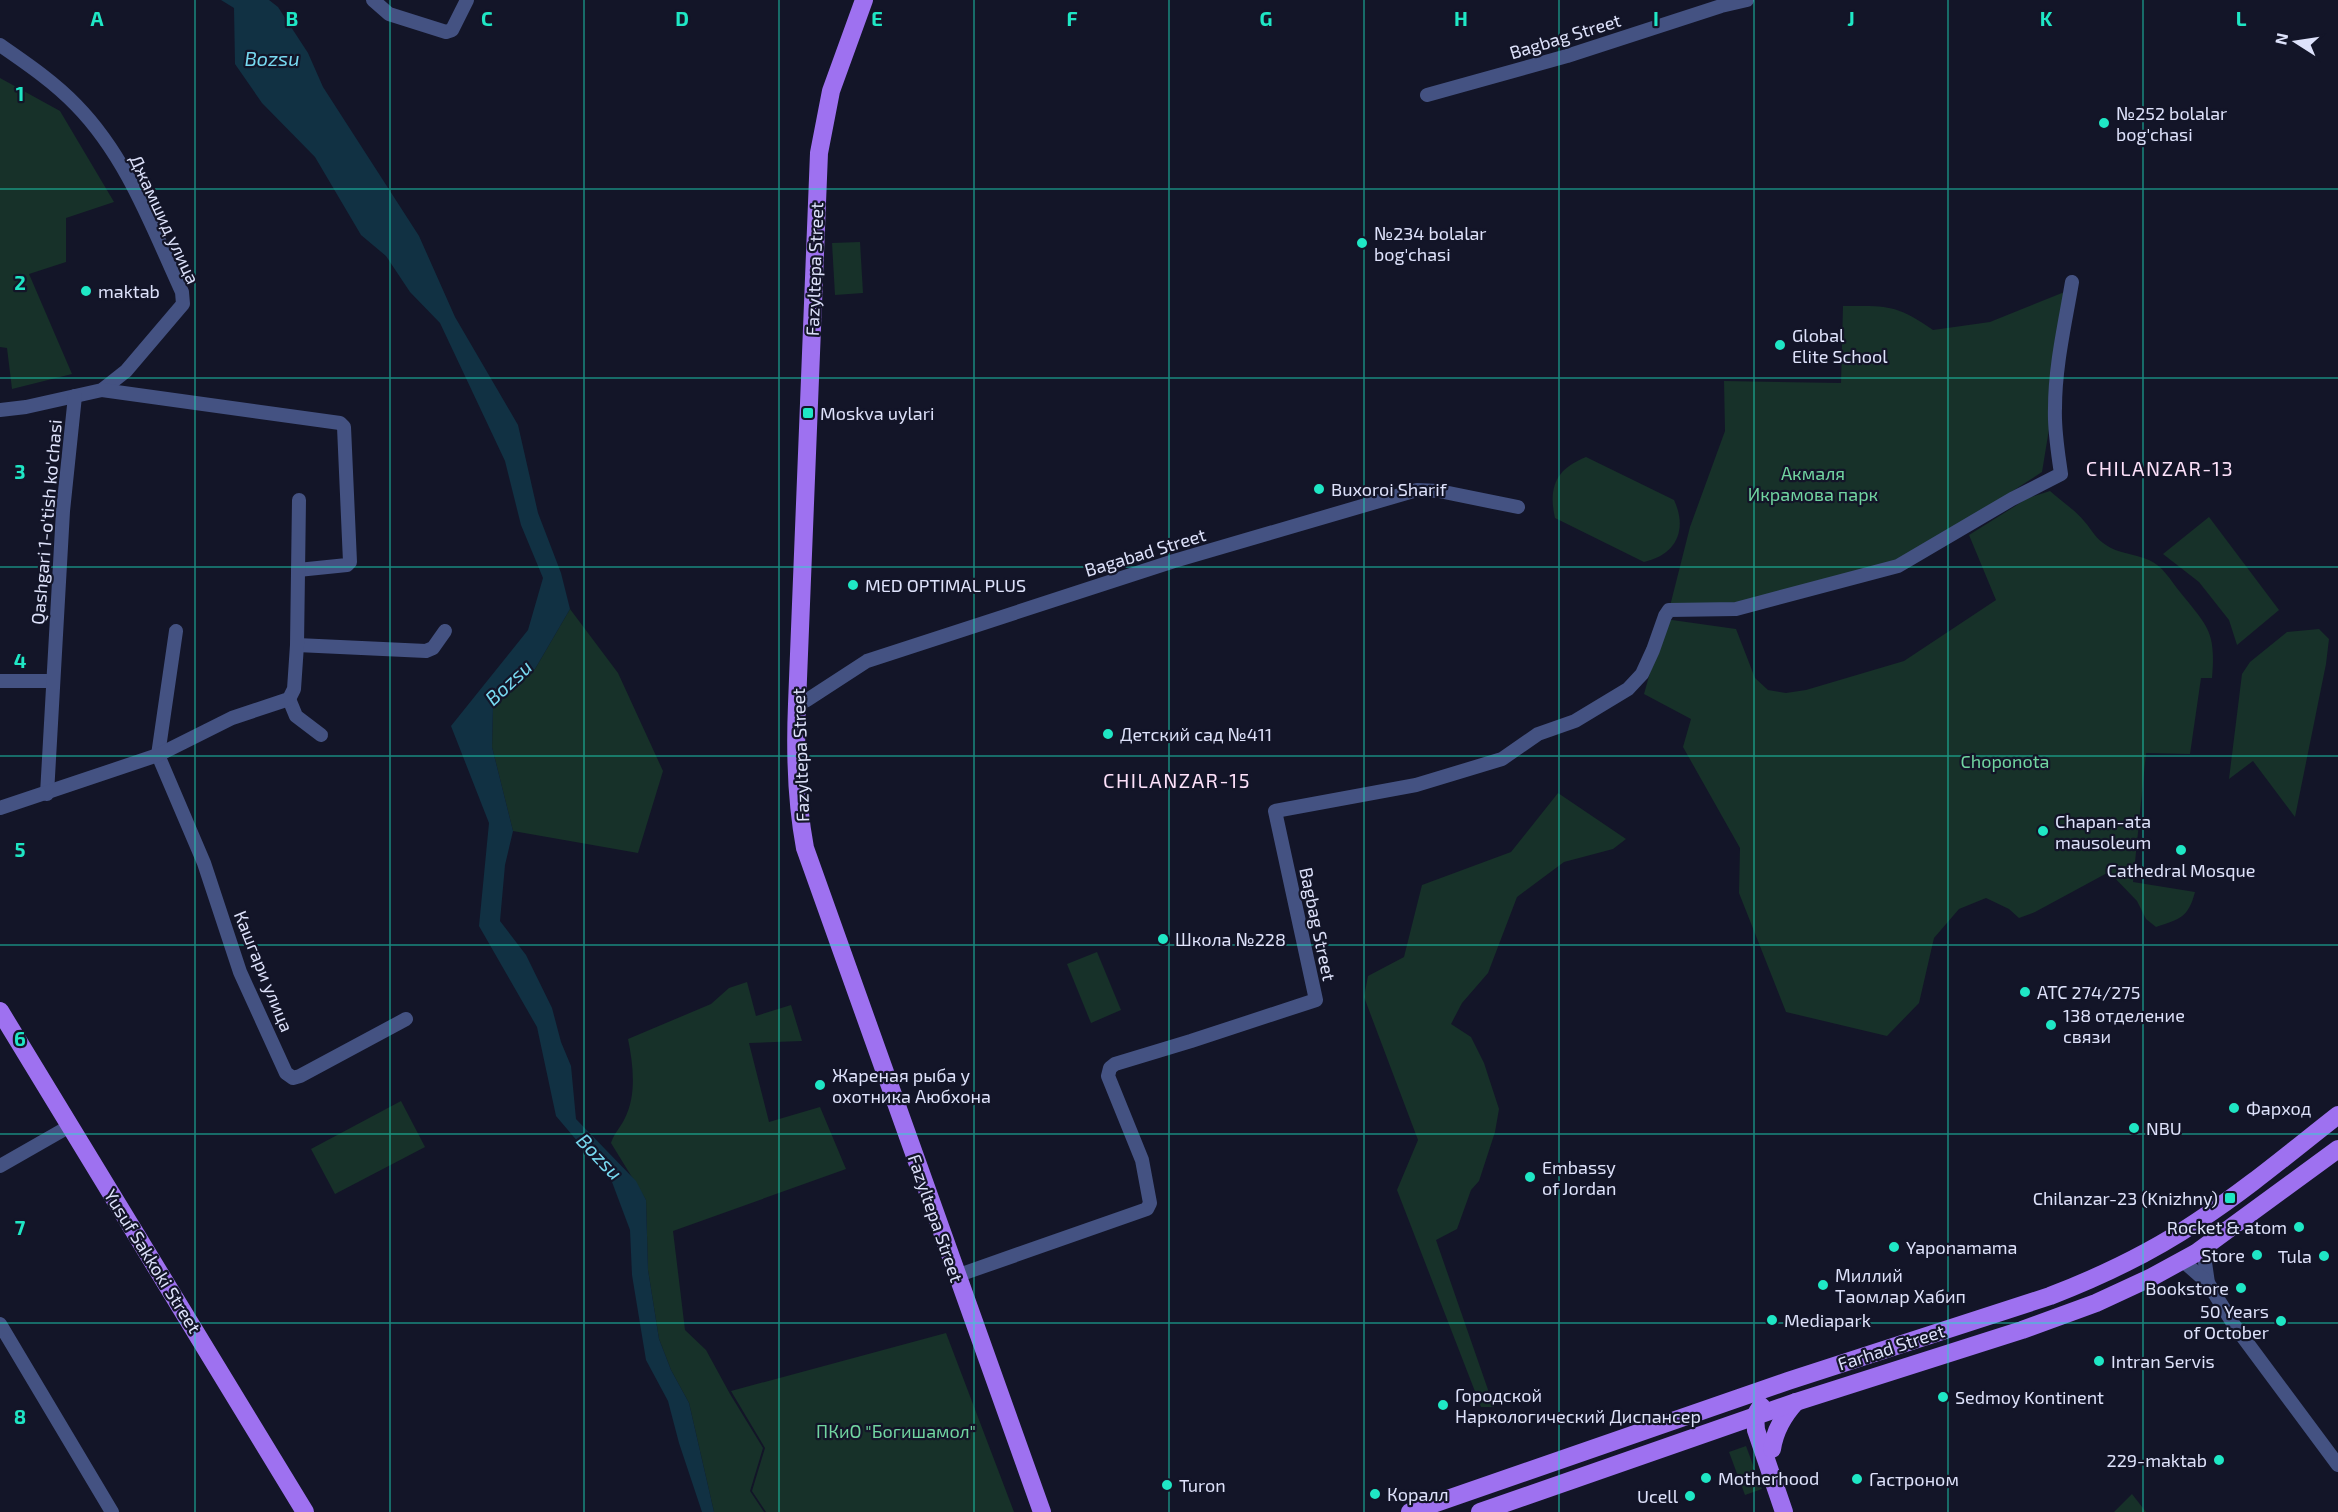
<svg xmlns="http://www.w3.org/2000/svg" width="2338" height="1512" font-family="'Exo 2',sans-serif">
  <style>
    .green { fill: #173129 }
    .water { fill: #113143 }
    .lines { fill: none; stroke-linecap: round; stroke-linejoin: round }
    .minor { stroke: #445282; stroke-width: 14 }
    .major { stroke: #9e71f0; stroke-width: 18 }
    .grid { fill: none; stroke: #1fe7c5; stroke-width: 1.5; stroke-opacity: 0.55 }
    .poi-dot { fill: #1fe7c5; stroke: #131528; stroke-width: 2 }
    .labels { text-anchor: middle; dominant-baseline: central; stroke-width: 4.5; stroke-linejoin: round; paint-order: stroke }
    .street-label { font-size: 18px; fill: #dee2fb; stroke: #131528 }
    .poi-label { font-size: 18px; fill: #dee2fb; stroke: #131528; text-anchor: start }
    .park-label { font-size: 18px; fill: #71d5a1; stroke: #131528 }
    .water-label { font-size: 20px; font-style: italic; fill: #77d9f0; stroke: #131528 }
    .neighbourhood-label { font-size: 20px; letter-spacing: 1.5px; fill: #fce0f9; stroke: #131528 }
    .grid-label { font-size: 20px; text-anchor: middle; font-weight: bold; fill: #1fe7c5; stroke: #131528; stroke-width: 4.5; stroke-linejoin: round; paint-order: stroke }
  </style>
  <rect width="100%" height="100%" fill="#131528"/>
  <g class="green">
    <polygon points="0,78 60,111 114,202 66,218 66,262 29,274 72,374 12,389 7,348 0,347"/>
    <polygon points="860,242 863,293 835,295 832,243"/>
    <path d="M2072,289L2042,472L1901,563L1739,614L1669,610L1690,527L1725,431L1724,381L1841,383L1843,306C1887,306 1896,304 1933,330L1990,322Z"/>
    <path d="M1586,457L1674,500C1688,530 1676,555 1644,562L1555,518C1548,487 1556,469 1586,457Z"/>
    <path d="M2050,491C2061,501 2075,510 2084,521C2092,530 2096,539 2106,545C2117,553 2135,554 2149,560C2163,566 2171,581 2180,592C2208,627 2216,631 2212,678H2201L2190,754L2146,753L2133,882L2195,892C2188,918 2180,919 2156,927L2146,919L2137,901L2109,872L2035,912L2019,918L2009,909L1986,898L1959,909L1934,938L1919,1003L1887,1036L1786,1012L1739,893L1740,848L1683,747L1691,719L1644,694L1665,619L1736,629L1755,678L1768,690L1786,693L1806,690L1904,661L1996,600L1969,535L2028,498Z"/>
    <polygon points="2209,517 2279,610 2237,645 2229,620 2199,582 2163,554"/>
    <polygon points="570,609 618,673 663,771 638,853 513,831 492,747 493,708 535,669"/>
    <polygon points="2319,629 2329,639 2326,664 2295,817 2253,761 2229,779 2242,674 2250,662 2287,632"/>
    <polygon points="1558,793 1626,839 1613,849 1564,862 1517,897 1488,973 1462,1003 1451,1024 1471,1037 1484,1063 1499,1109 1495,1132 1479,1181 1471,1190 1457,1229 1436,1240 1494,1407 1481,1407 1397,1190 1418,1140 1364,997 1368,976 1404,957 1422,885 1511,852"/>
    <polygon points="1097,952 1121,1010 1091,1023 1067,964"/>
    <path d="M747,982L756,1016L791,1005L802,1041L749,1043L769,1122L820,1107L846,1169L673,1231L685,1330L706,1350L730,1394L763,1448L750,1491L764,1512H714L689,1403L671,1370L659,1339L648,1270L646,1200L611,1143C614,1133 621,1127 625,1118C637,1094 633,1064 628,1039L711,1004L729,988Z"/>
    <polygon points="401,1101 425,1147 335,1194 311,1149"/>
    <polygon points="946,1333 1014,1512 766,1512 752,1491 765,1448 731,1391"/>
    <polygon points="1746,1446 1762,1489 1745,1495 1729,1452"/>
    <polygon points="2132,1494 2146,1512 2114,1512"/>
  </g>
  <polygon class="water" points="221,0 269,0 278,7 308,53 323,87 419,236 455,317 518,425 538,513 561,573 570,609 535,669 493,708 492,747 513,831 505,865 500,921 526,955 552,1008 561,1042 571,1066 576,1119 636,1181 646,1200 648,1270 659,1339 671,1370 689,1403 714,1512 702,1512 679,1443 668,1401 646,1360 632,1275 630,1230 612,1182 556,1116 537,1027 479,926 489,823 451,726 528,630 543,578 521,525 505,461 440,323 410,292 386,256 361,235 315,157 262,103 235,64 234,8"/>
  <g class="lines">
    <g class="minor">
      <polyline points="373,0 389,14 446,32 452,30 467,0"/>
      <path d="M0,45C26,63 54,82 76,105C127,157 152,227 182,292L183,304L126,371L102,390L26,407L0,410"/>
      <polyline points="1427,95 1567,56 1721,6 1747,0"/>
      <polyline points="102,390 340,423 344,427 350,562 347,565 298,570"/>
      <polyline points="176,631 158,755 204,863 240,972 286,1073 293,1078 300,1076 406,1019"/>
      <polyline points="297,645 426,651 433,648 445,631"/>
      <polyline points="0,681 53,681"/>
      <polyline points="289,699 296,716 321,735"/>
      <polyline points="797,704 807,700 867,661 1174,561 1417,490 1439,491 1518,507"/>
      <polyline points="47,794 63,511 75,396"/>
      <polyline points="0,808 158,755 232,718 289,699 294,689 297,645 299,500"/>
      <polyline points="0,1166 70,1126"/>
      <polyline points="2203,1249 2208,1283"/>
      <polyline points="2183,1261 2208,1283 2234,1325 2338,1465"/>
      <path d="M956,1276L1147,1209L1150,1203L1142,1160L1108,1076L1110,1068L1115,1064L1191,1041L1316,1000L1275,811L1416,785L1502,759L1538,734L1575,721L1628,689L1642,674L1653,650L1665,616L1669,610L1736,609L1898,566L2012,499L2061,474C2058,452 2054,430 2055,408C2055,366 2065,324 2072,282"/>
      <polyline points="0,1324 112,1512"/>
    </g>
    <g class="major">
      <path d="M864,0L831,91L819,153L797,704C795,752 796,800 805,848L1042,1512"/>
      <polyline points="0,1011 305,1512"/>
      <polyline points="1761,1406 1755,1416 1756,1430 1784,1512"/>
      <path d="M1772,1449C1775,1430 1783,1416 1796,1402"/>
      <path d="M1410,1512L1788,1381L2050,1296C2102,1276 2152,1252 2198,1221C2247,1189 2292,1151 2338,1115"/>
      <polyline points="1480,1512 1796,1402 2022,1330 2096,1303 2152,1277 2196,1253 2338,1149"/>
    </g>
  </g>
  <path class="grid" d="M195,0V1512M390,0V1512M584,0V1512M779,0V1512M974,0V1512M1169,0V1512M1364,0V1512M1559,0V1512M1754,0V1512M1948,0V1512M2143,0V1512M0,189H2338M0,378H2338M0,567H2338M0,756H2338M0,945H2338M0,1134H2338M0,1323H2338"/>
  <g class="poi-dot">
    <circle cx="2104" cy="123" r="6"/>
    <circle cx="1362" cy="243" r="6"/>
    <circle cx="86" cy="291" r="6"/>
    <circle cx="1780" cy="345" r="6"/>
    <rect x="802" y="407" width="12" height="12" rx="3"/>
    <circle cx="1319" cy="489" r="6"/>
    <circle cx="853" cy="585" r="6"/>
    <circle cx="1108" cy="734" r="6"/>
    <circle cx="2043" cy="831" r="6"/>
    <circle cx="2181" cy="850" r="6"/>
    <circle cx="1163" cy="939" r="6"/>
    <circle cx="2025" cy="992" r="6"/>
    <circle cx="2051" cy="1025" r="6"/>
    <circle cx="820" cy="1085" r="6"/>
    <circle cx="2234" cy="1108" r="6"/>
    <circle cx="2134" cy="1128" r="6"/>
    <circle cx="1530" cy="1177" r="6"/>
    <rect x="2224" y="1192" width="12" height="12" rx="3"/>
    <circle cx="2299" cy="1227" r="6"/>
    <circle cx="1894" cy="1247" r="6"/>
    <circle cx="2257" cy="1255" r="6"/>
    <circle cx="2324" cy="1256" r="6"/>
    <circle cx="1823" cy="1285" r="6"/>
    <circle cx="2241" cy="1288" r="6"/>
    <circle cx="1772" cy="1320" r="6"/>
    <circle cx="2281" cy="1321" r="6"/>
    <circle cx="2099" cy="1361" r="6"/>
    <circle cx="1943" cy="1397" r="6"/>
    <circle cx="1443" cy="1405" r="6"/>
    <circle cx="2219" cy="1460" r="6"/>
    <circle cx="1706" cy="1478" r="6"/>
    <circle cx="1857" cy="1479" r="6"/>
    <circle cx="1167" cy="1485" r="6"/>
    <circle cx="1375" cy="1494" r="6"/>
    <circle cx="1690" cy="1496" r="6"/>
  </g>
  <g class="labels">
    <g class="street-label">
      <text transform="translate(1565 36) rotate(-17)">Bagbag Street</text>
      <text transform="translate(165 219) rotate(65)">Джамшид улица</text>
      <text transform="translate(814 269) rotate(-88)">Fazyltepa Street</text>
      <text transform="translate(46 522) rotate(-85)">Qashgari 1-o'tish ko'chasi</text>
      <text transform="translate(1145 552) rotate(-17)">Bagabad Street</text>
      <text transform="translate(800 755) rotate(-92)">Fazyltepa Street</text>
      <text transform="translate(1318 924) rotate(78)">Bagbag Street</text>
      <text transform="translate(264 971) rotate(68)">Кашгари улица</text>
      <text transform="translate(936 1218) rotate(71)">Fazyltepa Street</text>
      <text transform="translate(153 1261) rotate(58)">Yusuf Sakkoki Street</text>
      <text transform="translate(1891 1347) rotate(-18)">Farhad Street</text>
    </g>
    <g class="poi-label">
      <text x="2116" y="113">№252 bolalar<tspan x="2116" dy="21">bog'chasi</tspan></text>
      <text x="1374" y="233">№234 bolalar<tspan x="1374" dy="21">bog'chasi</tspan></text>
      <text x="98" y="291">maktab</text>
      <text x="1792" y="335">Global<tspan x="1792" dy="21">Elite School</tspan></text>
      <text x="820" y="413">Moskva uylari</text>
      <text x="1331" y="489">Buxoroi Sharif</text>
      <text x="865" y="585">MED OPTIMAL PLUS</text>
      <text x="1120" y="734">Детский сад №411</text>
      <text x="2055" y="821">Chapan-ata<tspan x="2055" dy="21">mausoleum</tspan></text>
      <text x="2181" y="870" text-anchor="middle">Cathedral Mosque</text>
      <text x="1175" y="939">Школа №228</text>
      <text x="2037" y="992">АТС 274/275</text>
      <text x="2063" y="1015">138 отделение<tspan x="2063" dy="21">связи</tspan></text>
      <text x="832" y="1075">Жареная рыба у<tspan x="832" dy="21">охотника Аюбхона</tspan></text>
      <text x="2246" y="1108">Фарход</text>
      <text x="2146" y="1128">NBU</text>
      <text x="1542" y="1167">Embassy<tspan x="1542" dy="21">of Jordan</tspan></text>
      <text x="2218" y="1198" text-anchor="end">Chilanzar-23 (Knizhny)</text>
      <text x="2287" y="1227" text-anchor="end">Rocket &amp; atom</text>
      <text x="1906" y="1247">Yaponamama</text>
      <text x="2245" y="1255" text-anchor="end">Store</text>
      <text x="2312" y="1256" text-anchor="end">Tula</text>
      <text x="1835" y="1275">Миллий<tspan x="1835" dy="21">Таомлар Хабип</tspan></text>
      <text x="2229" y="1288" text-anchor="end">Bookstore</text>
      <text x="2269" y="1311" text-anchor="end">50 Years<tspan x="2269" dy="21">of October</tspan></text>
      <text x="1784" y="1320">Mediapark</text>
      <text x="2111" y="1361">Intran Servis</text>
      <text x="1455" y="1395">Городской<tspan x="1455" dy="21">Наркологический Диспансер</tspan></text>
      <text x="1955" y="1397">Sedmoy Kontinent</text>
      <text x="2207" y="1460" text-anchor="end">229-maktab</text>
      <text x="1718" y="1478">Motherhood</text>
      <text x="1869" y="1479">Гастроном</text>
      <text x="1179" y="1485">Turon</text>
      <text x="1387" y="1494">Коралл</text>
      <text x="1678" y="1496" text-anchor="end">Ucell</text>
    </g>
    <g class="park-label">
      <text x="1813" y="473">Акмаля<tspan x="1813" dy="21">Икрамова парк</tspan></text>
      <text x="2005" y="761">Choponota</text>
      <text x="896" y="1431">ПКиО "Богишамол"</text>
    </g>
    <g class="water-label">
      <text x="272" y="58">Bozsu</text>
      <text transform="translate(508 682) rotate(-43)">Bozsu</text>
      <text transform="translate(600 1156) rotate(46)">Bozsu</text>
    </g>
    <g class="neighbourhood-label">
      <text x="2160" y="468">CHILANZAR-13</text>
      <text x="1177" y="780">CHILANZAR-15</text>
    </g>
  </g>
  <g class="grid-label">
    <text x="97" y="26">A</text>
    <text x="292" y="26">B</text>
    <text x="487" y="26">C</text>
    <text x="682" y="26">D</text>
    <text x="877" y="26">E</text>
    <text x="1072" y="26">F</text>
    <text x="1266" y="26">G</text>
    <text x="1461" y="26">H</text>
    <text x="1656" y="26">I</text>
    <text x="1851" y="26">J</text>
    <text x="2046" y="26">K</text>
    <text x="2241" y="26">L</text>
    <text x="20" y="101">1</text>
    <text x="20" y="290">2</text>
    <text x="20" y="479">3</text>
    <text x="20" y="668">4</text>
    <text x="20" y="857">5</text>
    <text x="20" y="1046">6</text>
    <text x="20" y="1235">7</text>
    <text x="20" y="1424">8</text>
  </g>
  <g transform="translate(2296 42) rotate(282)" stroke="#131528" stroke-width="4.5" paint-order="stroke">
  <path d="M0-4.5L10 22L0 15L-10 22Z" fill="#dee2fb"/>
  <text y="-9" font-size="16" font-weight="bold" text-anchor="middle" fill="#dee2fb">N</text>
  </g>
</svg>
